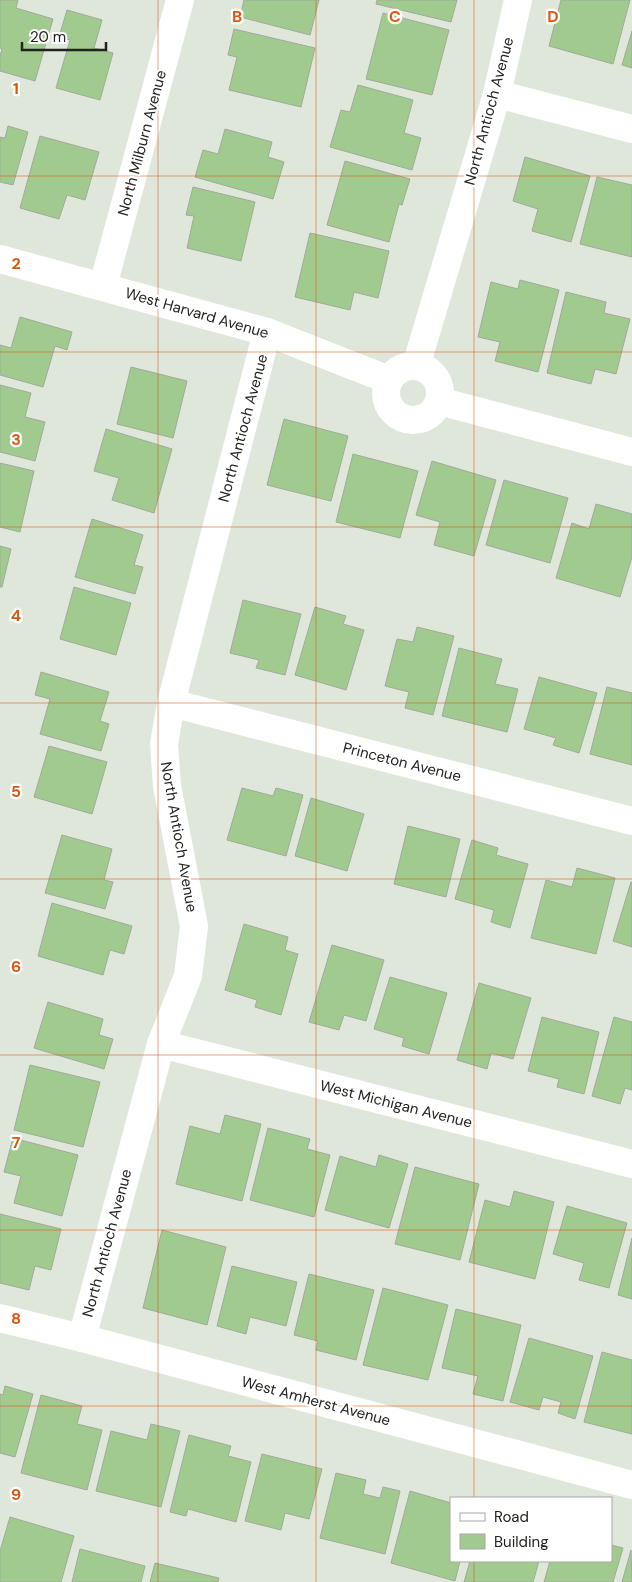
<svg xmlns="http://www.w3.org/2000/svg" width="632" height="1582" font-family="'DM Sans',sans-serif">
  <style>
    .building { fill: #a1cb8e; stroke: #a1a99d }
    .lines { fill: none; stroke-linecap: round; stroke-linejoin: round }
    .minor { stroke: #fff; stroke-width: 28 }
    .grid { fill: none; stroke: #de560d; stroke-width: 1; stroke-opacity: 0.55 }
    .labels { text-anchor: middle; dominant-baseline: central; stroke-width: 4.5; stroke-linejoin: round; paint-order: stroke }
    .street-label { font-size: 15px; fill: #20231e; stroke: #fff }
    .grid-label { font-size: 16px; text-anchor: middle; font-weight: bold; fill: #de560d; stroke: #fff; stroke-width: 4.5; stroke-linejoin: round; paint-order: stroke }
  </style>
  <rect width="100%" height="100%" fill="#dfe7db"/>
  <g class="building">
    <polygon points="0,0 18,0 16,8 53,19 35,81 0,71 0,56 2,49 0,48"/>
    <polygon points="244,0 319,0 310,35 240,17"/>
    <polygon points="377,0 457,0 451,22 376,4"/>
    <polygon points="561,0 630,0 613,64 549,46"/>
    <polygon points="67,10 102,20 94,48 113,53 100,100 56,88 70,40 59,37"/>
    <polygon points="383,13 449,30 432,95 366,79"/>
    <polygon points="234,29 315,48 301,107 229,90 237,57 228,55"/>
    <polygon points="632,31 632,68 622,65"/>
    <polygon points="358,85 413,100 404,133 421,138 412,170 330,147 341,110 350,112"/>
    <polygon points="8,126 28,132 13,185 0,182 0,137 5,138"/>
    <polygon points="225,129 272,142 268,157 284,162 273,199 195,177 203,150 218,154"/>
    <polygon points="40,136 99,152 85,200 67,195 59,219 20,208"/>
    <polygon points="525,157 590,176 571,242 532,231 538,209 513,201"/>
    <polygon points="345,161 410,179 402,205 399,204 389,242 327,225"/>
    <polygon points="597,177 632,185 632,257 580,244"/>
    <polygon points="193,187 255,202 241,261 187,248 194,216 186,215"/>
    <polygon points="310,233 389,251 378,298 354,292 350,310 295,297"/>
    <polygon points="520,280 559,290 538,372 495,361 500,342 478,337 491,282 518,289"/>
    <polygon points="566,292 606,302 604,313 630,319 616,374 595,369 591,384 547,373"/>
    <polygon points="20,317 72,332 67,350 55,346 43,387 0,375 0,345 11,348"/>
    <polygon points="131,367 187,381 173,438 117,424"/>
    <polygon points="0,385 31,393 25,417 45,422 35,461 0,452"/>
    <polygon points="284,419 348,436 331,501 267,485"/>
    <polygon points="106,429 172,449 154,513 112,500 119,478 94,471"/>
    <polygon points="353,454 418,471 400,538 336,522"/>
    <polygon points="432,461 496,480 474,556 434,545 440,522 416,515"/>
    <polygon points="0,463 34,471 20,532 0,527"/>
    <polygon points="504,480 568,498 550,563 486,545"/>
    <polygon points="596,504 632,514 632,557 620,597 556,578 572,523 589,529"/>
    <polygon points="92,519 143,535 134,565 143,567 135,594 75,577"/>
    <polygon points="0,546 11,549 2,587 0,587"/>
    <polygon points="74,587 131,603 116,655 60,639"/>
    <polygon points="243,600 301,614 285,675 256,668 259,660 230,653"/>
    <polygon points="315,607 346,616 343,624 364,630 346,690 295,675"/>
    <polygon points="417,627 454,636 433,715 405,708 409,692 385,686 397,639 413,642"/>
    <polygon points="459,648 502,659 495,684 518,689 507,732 442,716"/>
    <polygon points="41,672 109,692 100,721 109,724 101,751 40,734 50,699 35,695"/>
    <polygon points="539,677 597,693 579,753 553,745 556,738 524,729"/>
    <polygon points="607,687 632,693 632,765 590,754"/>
    <polygon points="49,746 107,762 92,814 34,797"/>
    <polygon points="242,788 273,796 276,788 303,795 286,856 227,840"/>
    <polygon points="311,798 364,814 347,871 295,856"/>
    <polygon points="408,826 460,839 446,897 394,884"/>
    <polygon points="62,835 112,849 104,880 113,882 105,909 45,893"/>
    <polygon points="472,840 498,848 496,855 528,864 510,928 491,922 494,910 455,899"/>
    <polygon points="577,868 615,878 596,954 531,938 546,880 572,887"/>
    <polygon points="631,882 632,882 632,947 613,941"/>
    <polygon points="52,903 132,926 124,954 110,950 103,975 38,956"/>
    <polygon points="244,924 288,937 285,950 298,954 281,1015 255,1007 257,1000 225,990"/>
    <polygon points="332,945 384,960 366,1021 344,1015 339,1030 309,1022"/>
    <polygon points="390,977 447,993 429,1054 402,1046 404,1038 374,1029"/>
    <polygon points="479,983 531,998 513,1059 491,1053 487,1069 457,1060"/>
    <polygon points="48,1002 103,1019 99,1035 113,1039 104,1069 34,1048"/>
    <polygon points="542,1017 599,1032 584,1094 557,1087 559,1079 528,1071"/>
    <polygon points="614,1017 632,1022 632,1090 625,1088 620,1104 592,1096"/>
    <polygon points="30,1065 100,1082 83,1147 14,1130"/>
    <polygon points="225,1115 261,1124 242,1201 176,1184 190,1126 220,1134"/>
    <polygon points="268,1128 310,1139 307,1149 330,1155 314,1217 250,1200"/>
    <polygon points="13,1138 78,1155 62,1216 14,1203 21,1176 4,1172"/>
    <polygon points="379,1155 408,1164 389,1228 325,1210 340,1156 376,1167"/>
    <polygon points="415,1167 479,1184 460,1260 395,1244"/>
    <polygon points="514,1191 554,1202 535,1279 469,1262 485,1200 510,1207"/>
    <polygon points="567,1206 627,1223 609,1288 579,1280 584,1263 553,1254"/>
    <polygon points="0,1214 61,1229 51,1270 35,1266 29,1290 0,1283"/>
    <polygon points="162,1230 226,1247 207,1325 143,1308"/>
    <polygon points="632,1238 632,1299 618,1295"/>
    <polygon points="232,1266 297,1282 286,1326 250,1317 246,1334 217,1326"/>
    <polygon points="309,1274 374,1290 356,1360 316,1350 318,1341 294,1335"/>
    <polygon points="383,1288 448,1305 428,1380 363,1365"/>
    <polygon points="456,1309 521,1325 503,1401 473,1394 478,1376 442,1368"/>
    <polygon points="529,1338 593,1356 575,1419 558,1413 561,1402 543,1397 539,1410 510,1402"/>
    <polygon points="602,1352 632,1360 632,1434 584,1422"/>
    <polygon points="5,1386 33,1394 15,1457 0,1453 0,1394 3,1395"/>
    <polygon points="41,1395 82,1406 77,1424 102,1430 87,1490 21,1473"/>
    <polygon points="151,1424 180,1431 161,1507 96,1491 111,1431 147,1440"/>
    <polygon points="189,1435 231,1446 228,1456 251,1462 236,1522 188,1509 186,1516 170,1512"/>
    <polygon points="262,1454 322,1469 309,1519 285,1513 281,1530 245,1521"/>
    <polygon points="336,1473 366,1480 363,1494 380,1498 383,1487 400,1491 385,1554 320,1538"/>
    <polygon points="410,1491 451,1503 451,1561 460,1561 455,1581 391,1563"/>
    <polygon points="10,1517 74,1536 61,1582 0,1582 0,1551"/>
    <polygon points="611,1545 623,1548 613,1582 544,1582 550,1561 611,1561"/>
    <polygon points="80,1549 145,1566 141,1582 72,1582"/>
    <polygon points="631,1550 632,1582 622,1582"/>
    <polygon points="470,1561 539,1561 533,1582 464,1582"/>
    <polygon points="155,1563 219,1578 218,1582 150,1582"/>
  </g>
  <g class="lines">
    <g class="minor">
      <polyline points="497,94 632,129"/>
      <polyline points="0,259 267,332 389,380"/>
      <polyline points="103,286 180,0"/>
      <circle cx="413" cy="393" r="27"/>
      <polyline points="416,366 497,94 518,0"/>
      <polyline points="439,401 632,452"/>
      <polyline points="171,703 632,821"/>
      <polyline points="161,1044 632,1164"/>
      <polyline points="0,1318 82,1338 632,1485"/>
      <polyline points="82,1338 161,1044 188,976 194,926 167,786 164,744 171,703 267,332"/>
    </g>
  </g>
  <path class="grid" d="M158,0V1582M316,0V1582M474,0V1498M0,176H632M0,352H632M0,527H632M0,703H632M0,879H632M0,1055H632M0,1230H632M0,1406H632M474,1561V1582"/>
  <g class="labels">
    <g class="street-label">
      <text transform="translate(489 111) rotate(-75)">North Antioch Avenue</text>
      <text transform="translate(142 143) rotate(-75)">North Milburn Avenue</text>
      <text transform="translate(197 313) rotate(16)">West Harvard Avenue</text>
      <text transform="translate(243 428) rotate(-75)">North Antioch Avenue</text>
      <text transform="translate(402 762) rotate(14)">Princeton Avenue</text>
      <text transform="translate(179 837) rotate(80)">North Antioch Avenue</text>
      <text transform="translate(396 1104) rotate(14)">West Michigan Avenue</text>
      <text transform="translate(107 1243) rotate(-75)">North Antioch Avenue</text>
      <text transform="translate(316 1401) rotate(15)">West Amherst Avenue</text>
    </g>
  </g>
  <g class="grid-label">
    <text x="237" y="22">B</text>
    <text x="395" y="22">C</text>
    <text x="553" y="22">D</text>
    <text x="16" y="94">1</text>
    <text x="16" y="269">2</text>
    <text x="16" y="445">3</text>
    <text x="16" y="621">4</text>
    <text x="16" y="797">5</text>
    <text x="16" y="972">6</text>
    <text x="16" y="1148">7</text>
    <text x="16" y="1324">8</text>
    <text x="16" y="1500">9</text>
  </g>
  <rect x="450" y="1497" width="162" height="65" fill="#ffffff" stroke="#a6a7a5"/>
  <rect x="460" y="1513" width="25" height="8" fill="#ffffff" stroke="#a6a7a5"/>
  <text x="494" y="1522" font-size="15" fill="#20231e">Road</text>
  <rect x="460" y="1534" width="25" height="15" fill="#a1cb8e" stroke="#a6a7a5"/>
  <text x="494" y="1547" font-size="15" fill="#20231e">Building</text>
  <path d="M22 42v8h84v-8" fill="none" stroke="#20231e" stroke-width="2.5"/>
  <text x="30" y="42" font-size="15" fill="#20231e" stroke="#ffffff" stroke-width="4" paint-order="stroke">20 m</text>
</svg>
